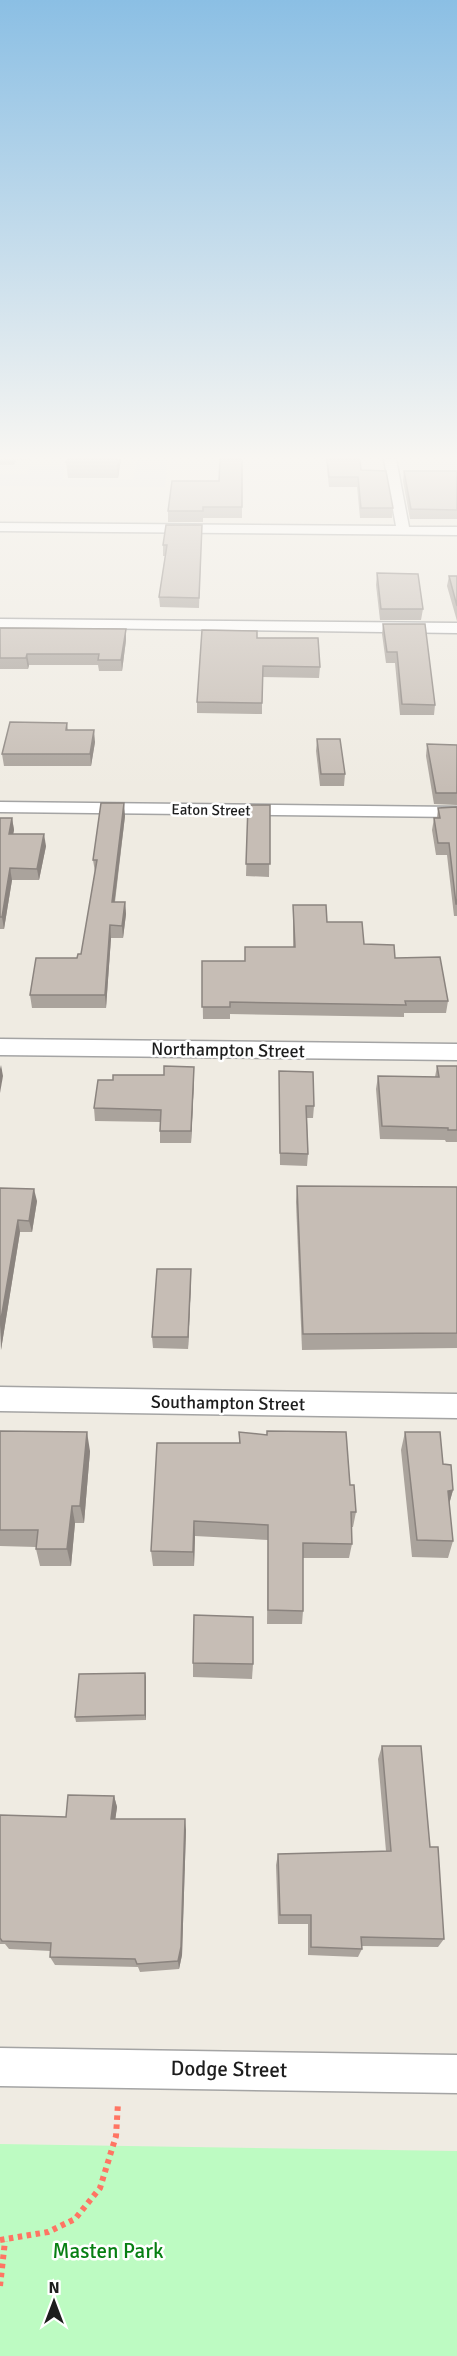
<svg xmlns="http://www.w3.org/2000/svg" width="457" height="2356" font-family="Signika,sans-serif">
  <style>
    .park { fill: #bdfbc2 }
    .parking { fill: #e5e5e5 }
    .lines { fill: none; stroke-linecap: round; stroke-linejoin: round }
    .minor-casing { stroke: #a4a4a4; stroke-width: 3 }
    .path { stroke: #ff7563; stroke-width: 6; stroke-dasharray: 4.5 4.5; stroke-linecap: butt }
    .minor { fill: #fff; fill-rule: evenodd }
    .wall { fill: #aaa39c }
    .shaded-wall { fill: #8b847f }
    .building { fill: #c6bdb5; stroke: #8b847f; stroke-width: 1.5 }
    .labels { text-anchor: middle; dominant-baseline: central; stroke-width: 5; stroke-linejoin: round; paint-order: stroke }
    .far-street-label { font-size: 15px; fill: #1d1d1d; stroke: #fff }
    .street-label { font-size: 18px; fill: #1d1d1d; stroke: #fff }
    .near-street-label { font-size: 21px; fill: #1d1d1d; stroke: #fff }
    .near-park-label { font-size: 21px; fill: #077f13; stroke: #fff }
  </style>
  <rect width="100%" height="100%" fill="#efebe2"/>
  <polygon class="park" points="0,2144 457,2151 457,2356 0,2356"/>
  <polygon class="parking" points="137,459 168,459 165,487 0,486 0,474 27,474 29,466 65,467 63,479 133,480"/>
  <g class="lines">
    <defs>
      <g id="minor">
        <polygon points="384,459 396,459 409,527 457,527 457,535 0,531 0,523 396,526"/>
        <polygon points="0,619 457,623 457,633 0,627"/>
        <polygon points="0,802 457,807 457,817 0,812"/>
        <polygon points="0,1039 457,1044 457,1060 0,1055"/>
        <polygon points="0,1387 457,1394 457,1418 0,1411"/>
        <polygon points="0,2048 457,2055 457,2093 0,2086"/>
      </g>
    </defs>
    <use href="#minor" class="minor-casing"/>
    <g class="path">
      <polyline points="0,2240 48,2232 75,2219 100,2188 116,2136 118,2103"/>
      <polyline points="0,2286 5,2241"/>
    </g>
    <use href="#minor" class="minor"/>
  </g>
  <g class="wall">
    <polygon points="0,459 31,459 31,460 16,460 14,465 0,465"/>
    <polygon points="121,459 118,478 68,478 66,462"/>
    <polygon points="242,459 242,518 203,518 203,522 168,522 168,511 219,481"/>
    <polygon points="326,459 360,459 361,470 393,508 392,518 360,518 357,487 329,487"/>
    <polygon points="404,471 457,471 457,519 410,519 403,481"/>
    <polygon points="202,525 199,608 160,607 159,597 165,556 163,556 163,545"/>
    <polygon points="377,573 423,609 421,620 380,620 376,585"/>
    <polygon points="449,576 457,576 457,621 447,586"/>
    <polygon points="383,624 435,705 434,715 400,715 395,663 386,663 382,634"/>
    <polygon points="0,628 126,629 126,640 122,671 99,671 98,665 29,665 28,669 0,669"/>
    <polygon points="257,638 320,667 319,678 262,677 262,714 197,713 197,702"/>
    <polygon points="67,723 68,730 95,742 91,766 4,766 2,754"/>
    <polygon points="317,739 345,774 344,786 320,786 316,751"/>
    <polygon points="427,744 457,745 457,805 434,804 426,756"/>
    <polygon points="248,805 270,805 269,877 246,876"/>
    <polygon points="457,807 457,916 454,916 447,855 436,855 432,830 434,818 437,818 438,808"/>
    <polygon points="125,816 115,902 125,902 126,914 123,938 111,938 106,1008 32,1008 30,995 77,958 81,954 95,872 93,860"/>
    <polygon points="0,818 12,818 14,830 13,834 46,846 39,880 12,880 4,929 0,929"/>
    <polygon points="293,905 327,922 364,944 395,958 448,1001 446,1013 404,1013 404,1017 230,1014 230,1019 203,1019 202,961 245,961 293,947"/>
    <polygon points="437,1066 457,1066 457,1142 446,1142 445,1140 380,1139 376,1089 378,1076 435,1077"/>
    <polygon points="194,1067 194,1079 191,1143 160,1143 160,1122 95,1121 94,1108 113,1080 164,1075"/>
    <polygon points="279,1071 314,1106 313,1118 307,1118 308,1154 307,1166 280,1165"/>
    <polygon points="297,1186 457,1187 457,1348 302,1350 296,1202"/>
    <polygon points="0,1188 37,1201 32,1232 20,1232 1,1350"/>
    <polygon points="191,1269 191,1281 188,1349 153,1348 152,1337"/>
    <polygon points="0,1431 90,1451 84,1523 75,1523 71,1566 40,1566 36,1549 36,1547 0,1546"/>
    <polygon points="239,1432 350,1485 356,1512 353,1527 351,1527 352,1544 349,1558 303,1558 303,1611 302,1624 267,1624 268,1540 195,1536 194,1566 153,1566 151,1551 239,1443"/>
    <polygon points="405,1432 443,1464 453,1490 449,1504 453,1541 448,1558 412,1557 401,1450"/>
    <polygon points="193,1663 253,1664 252,1679 193,1677"/>
    <polygon points="146,1677 146,1720 76,1722 75,1717"/>
    <polygon points="382,1746 430,1847 444,1939 438,1947 362,1946 362,1949 358,1957 308,1955 308,1924 278,1924 276,1865 278,1854 386,1851 378,1759"/>
    <polygon points="114,1796 117,1807 115,1819 186,1830 182,1955 179,1969 140,1972 138,1967 55,1965 50,1957 51,1951 9,1949 5,1944 0,1944 0,1815 66,1817"/>
  </g>
  <g class="shaded-wall">
    <polygon points="117,459 121,459 118,478 117,462"/>
    <polygon points="126,629 126,640 122,671 121,660"/>
    <polygon points="27,654 29,665 28,669 26,658"/>
    <polygon points="94,730 95,742 91,766 90,754"/>
    <polygon points="124,803 125,816 113,914 112,902"/>
    <polygon points="12,818 14,830 11,845 9,834"/>
    <polygon points="44,834 46,846 39,880 37,869"/>
    <polygon points="10,868 12,880 4,929 2,917"/>
    <polygon points="125,902 126,914 123,938 122,926"/>
    <polygon points="110,925 111,938 106,1008 105,995"/>
    <polygon points="1,1065 3,1076 0,1093 0,1069"/>
    <polygon points="194,1067 194,1079 191,1143 191,1131"/>
    <polygon points="34,1189 37,1201 32,1232 29,1221"/>
    <polygon points="18,1220 20,1232 1,1350 0,1325"/>
    <polygon points="191,1269 191,1281 188,1349 188,1337"/>
    <polygon points="87,1432 90,1451 84,1523 80,1506"/>
    <polygon points="453,1490 448,1508 448,1491"/>
    <polygon points="72,1506 75,1523 71,1566 67,1549"/>
    <polygon points="194,1521 195,1536 194,1566 193,1552"/>
    <polygon points="145,1673 146,1677 146,1720 145,1715"/>
    <polygon points="114,1796 117,1807 114,1830 111,1819"/>
    <polygon points="185,1819 186,1830 182,1955 179,1969 178,1961"/>
  </g>
  <g class="building">
    <polygon points="67,459 117,459 117,462 66,462"/>
    <polygon points="220,459 242,459 242,507 203,507 203,511 168,511 172,481 219,481"/>
    <polygon points="327,459 360,459 361,470 386,471 393,508 361,508 358,477 329,477"/>
    <polygon points="404,471 457,471 457,510 411,509"/>
    <polygon points="166,525 202,525 199,598 159,597 167,545 163,545"/>
    <polygon points="377,573 418,574 423,609 381,609"/>
    <polygon points="449,576 457,576 457,606"/>
    <polygon points="383,624 425,624 435,705 402,704 397,652 387,652"/>
    <polygon points="0,628 126,629 121,660 98,660 99,654 27,654 26,658 0,658"/>
    <polygon points="202,630 257,631 257,638 318,638 320,667 263,666 262,703 197,702"/>
    <polygon points="10,722 67,723 66,730 94,730 90,754 2,754"/>
    <polygon points="317,739 340,739 345,774 321,774"/>
    <polygon points="427,744 457,745 457,793 436,793"/>
    <polygon points="101,803 124,803 112,902 125,902 122,926 110,925 105,995 30,995 36,958 77,958 78,954 81,954 97,860 93,860"/>
    <polygon points="248,805 270,805 270,864 246,864"/>
    <polygon points="457,807 457,904 456,904 449,843 438,843 434,818 440,818 438,808"/>
    <polygon points="0,818 12,818 9,834 44,834 37,869 10,868 2,917 0,917"/>
    <polygon points="293,905 326,905 327,922 362,922 364,944 394,945 395,958 440,957 448,1001 405,1001 406,1005 230,1002 230,1007 202,1007 202,961 245,961 245,947 295,947"/>
    <polygon points="164,1066 194,1067 191,1131 160,1131 161,1110 94,1108 98,1080 113,1080 113,1075 164,1075"/>
    <polygon points="437,1066 457,1066 457,1130 448,1130 448,1128 382,1126 378,1076 439,1077"/>
    <polygon points="279,1071 313,1072 314,1106 306,1106 308,1154 280,1153"/>
    <polygon points="297,1186 457,1187 457,1333 303,1334"/>
    <polygon points="0,1188 34,1189 29,1221 18,1220 0,1325"/>
    <polygon points="157,1269 191,1269 188,1337 152,1337"/>
    <polygon points="0,1431 87,1432 80,1506 72,1506 67,1549 36,1549 38,1530 0,1530"/>
    <polygon points="267,1431 346,1432 350,1485 354,1485 356,1512 351,1512 352,1544 303,1543 303,1611 268,1610 268,1525 194,1521 193,1552 151,1551 157,1443 240,1443 239,1432 267,1435"/>
    <polygon points="405,1432 440,1432 443,1464 451,1465 453,1490 448,1491 453,1541 417,1540"/>
    <polygon points="194,1615 253,1617 253,1664 193,1663"/>
    <polygon points="145,1673 145,1715 75,1717 79,1674"/>
    <polygon points="382,1746 421,1746 430,1847 438,1847 444,1939 361,1937 362,1949 311,1947 311,1915 280,1915 278,1854 391,1851"/>
    <polygon points="68,1795 114,1796 111,1819 185,1819 181,1947 178,1961 137,1964 135,1959 50,1957 51,1943 2,1941 0,1938 0,1815 66,1817"/>
  </g>
  <linearGradient id="sky" x2="0" y2="1"><stop stop-color="#8bbfe4"/><stop offset="0.58" stop-color="#f8f6f2"/><stop offset="1" stop-color="#f8f6f2" stop-opacity="0"/></linearGradient>
  <rect width="457" height="789" fill="url(#sky)"/>
  <g class="labels">
    <g class="far-street-label">
      <text transform="translate(211 810) rotate(1)">Eaton Street</text>
    </g>
    <g class="street-label">
      <text transform="translate(228 1050) rotate(1)">Northampton Street</text>
      <text transform="translate(228 1403) rotate(1)">Southampton Street</text>
    </g>
    <g class="near-street-label">
      <text transform="translate(229 2069) rotate(1)">Dodge Street</text>
    </g>
    <g class="near-park-label">
      <text x="108" y="2251">Masten Park</text>
    </g>
  </g>
  <g transform="translate(54 2302)" stroke="#ffffff" stroke-width="4.5" paint-order="stroke">
  <path d="M0-4.5L10 22L0 15L-10 22Z" fill="#1d1d1d"/>
  <text y="-9" font-size="16" font-weight="bold" text-anchor="middle" fill="#1d1d1d">N</text>
  </g>
</svg>
